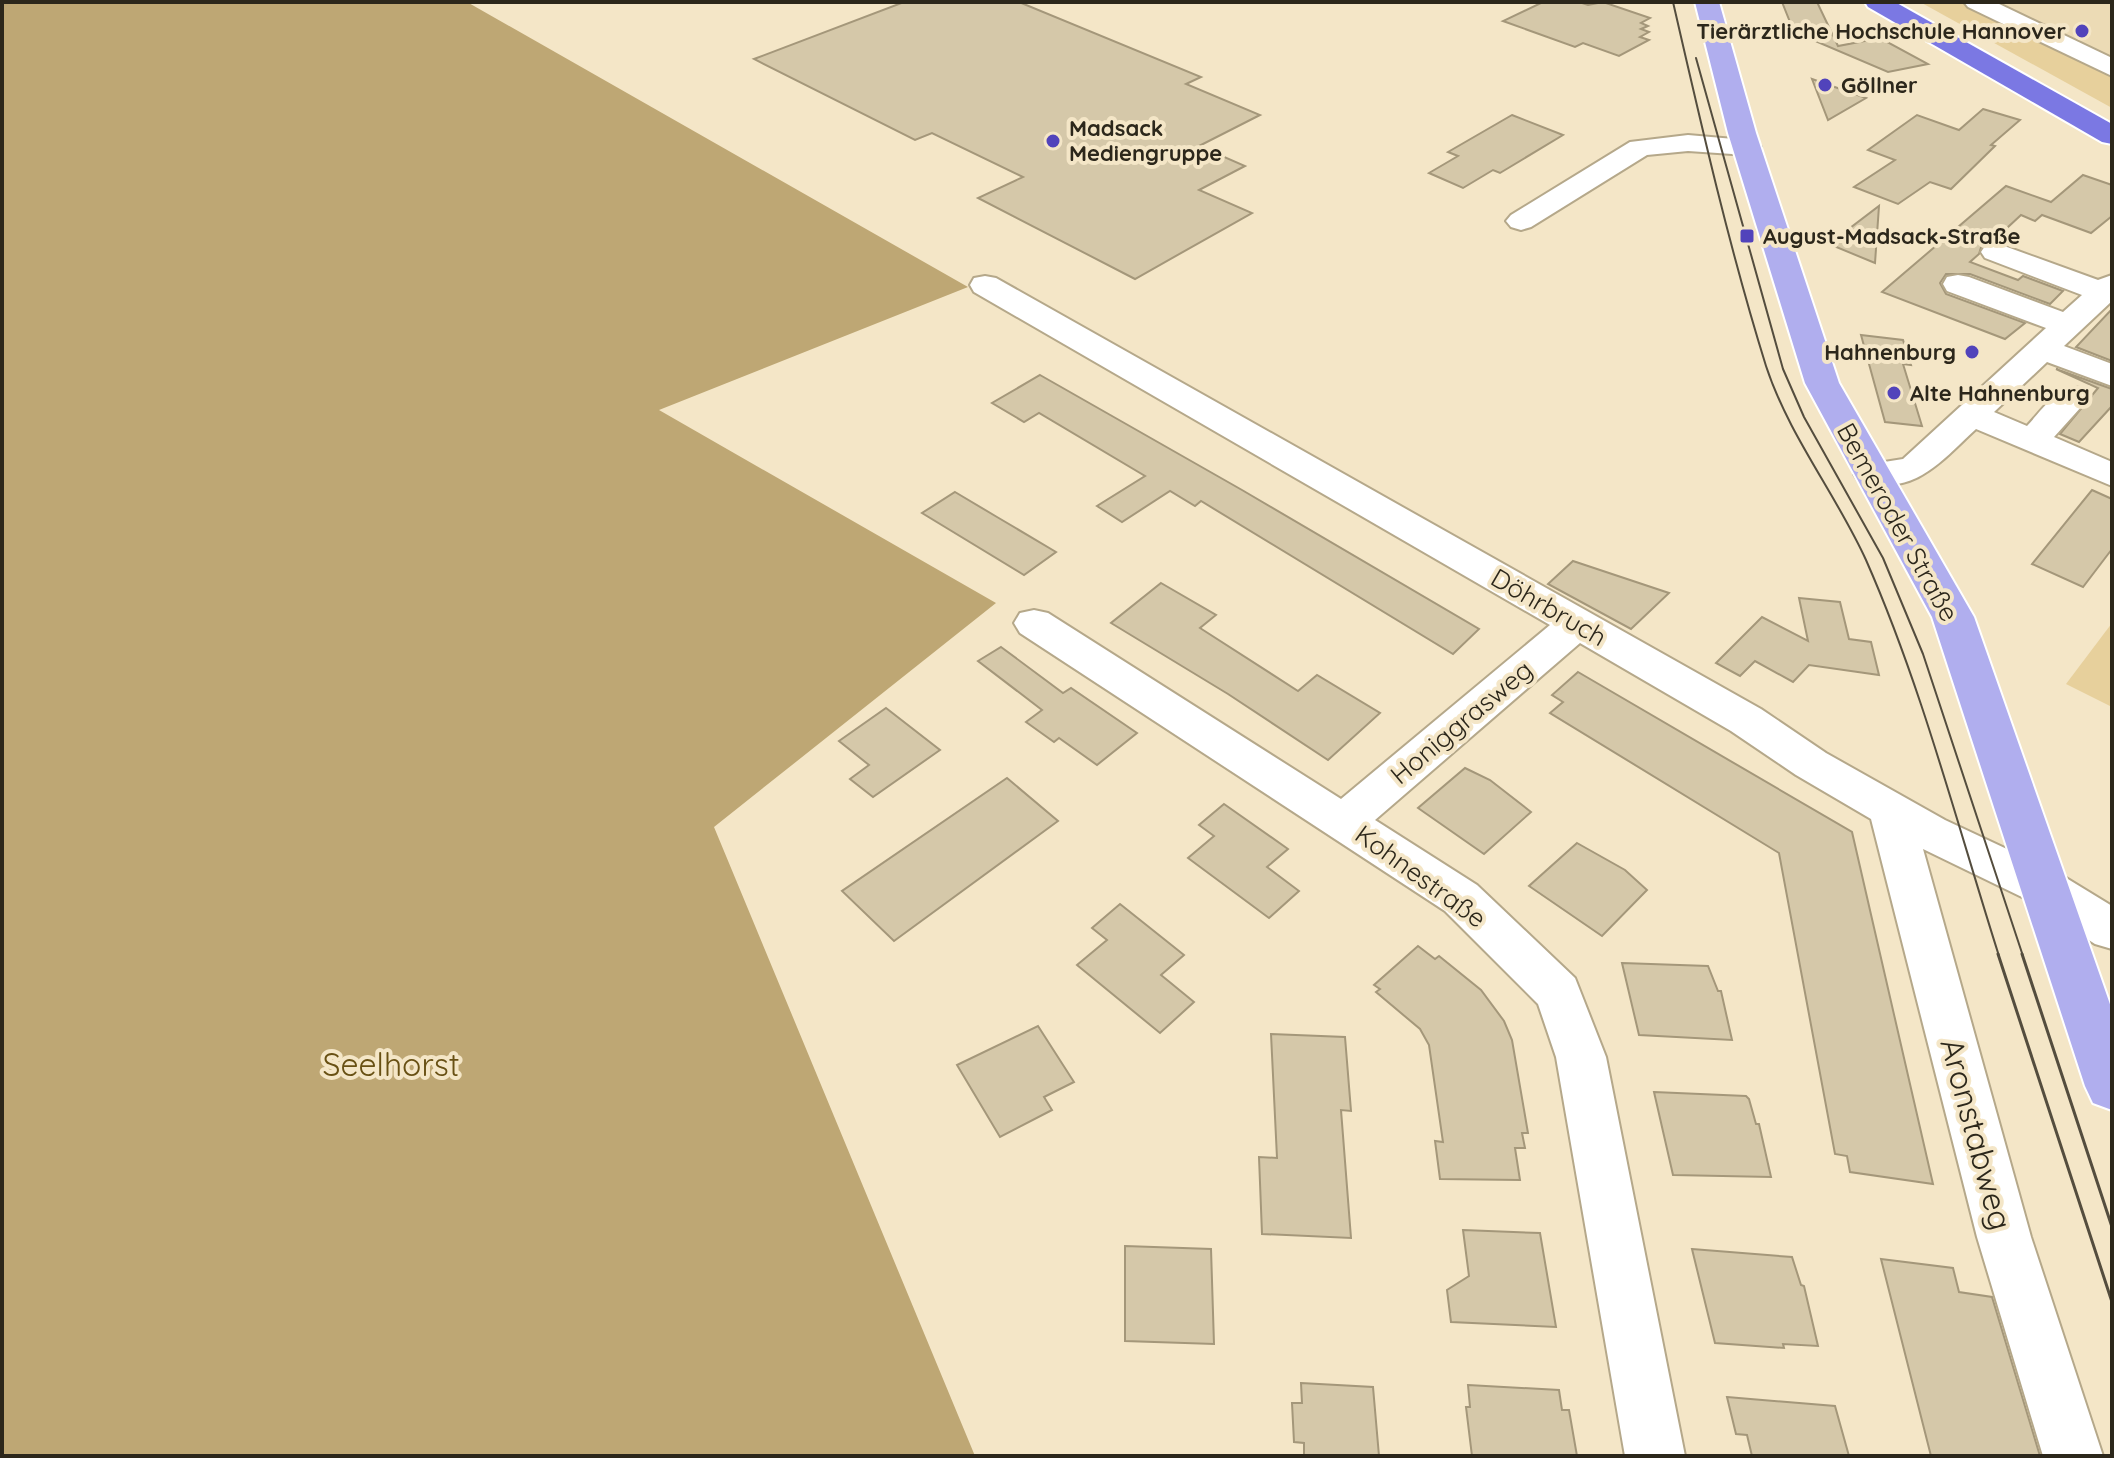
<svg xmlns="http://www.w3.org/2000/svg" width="2114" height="1458" font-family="Quicksand,sans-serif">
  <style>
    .built { fill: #ecdbb5 }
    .green { fill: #e7d09c }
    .forest { fill: #bea774 }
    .building { fill: #d5c8a9; stroke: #a4977a; stroke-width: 2 }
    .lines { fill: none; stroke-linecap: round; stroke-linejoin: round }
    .minor-casing { stroke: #b5a88a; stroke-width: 4 }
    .major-casing { stroke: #fff; stroke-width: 4 }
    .highway-casing { stroke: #fff; stroke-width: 4 }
    .minor { fill: #fff; fill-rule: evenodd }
    .major { fill: #b0aeee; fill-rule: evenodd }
    .highway { fill: #7b78e3; fill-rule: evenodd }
    .tram-far1 { stroke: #544d3e; stroke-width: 2 }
    .tram { stroke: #544d3e; stroke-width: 3 }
    .poi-dot { fill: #5143bb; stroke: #f4e6c7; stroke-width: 3 }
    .labels { text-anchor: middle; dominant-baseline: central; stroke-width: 8; stroke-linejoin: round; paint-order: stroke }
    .far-poi-label { font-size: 22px; font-weight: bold; fill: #2c271b; stroke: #f4e6c7; text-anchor: start }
    .street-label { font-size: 26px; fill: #2c271b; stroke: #f4e6c7 }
    .near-park-label { font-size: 32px; fill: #685013; stroke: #f4e6c7 }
    .near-street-label { font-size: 32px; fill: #2c271b; stroke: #f4e6c7 }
  </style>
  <rect width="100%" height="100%" fill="#f4e6c7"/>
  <polygon class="built" points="1991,2 2112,2 2112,60"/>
  <g class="green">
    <polygon points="1920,2 1967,2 2112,74 2112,108"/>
    <polygon points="2112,623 2112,707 2066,684"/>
  </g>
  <polygon class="forest" points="2,2 467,2 968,287 659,410 996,603 714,827 975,1456 2,1456"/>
  <g class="building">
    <polygon points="904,2 1019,2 1201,77 1186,84 1260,115 1199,146 1245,166 1199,190 1252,213 1135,279 978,198 1023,177 932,133 915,140 754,59"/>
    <polygon points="1543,2 1579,2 1588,5 1603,2 1650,18 1641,23 1648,26 1641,29 1649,32 1640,37 1649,40 1619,56 1583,43 1575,47 1503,21"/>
    <polygon points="1782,2 1817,2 1838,46 1880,38 1928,64 1888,72 1794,32"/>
    <polygon points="1812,79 1866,98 1828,120"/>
    <polygon points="1983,109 2020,120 1991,145 1995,146 1951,189 1930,182 1898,204 1854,187 1895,160 1868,150 1917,115 1959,130"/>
    <polygon points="1512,115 1563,135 1500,173 1493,170 1463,188 1429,173 1458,156 1448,152"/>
    <polygon points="2083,175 2112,185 2112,216 2091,233 2042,215 2035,221 2021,215 1993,241 1982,244 1979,254 1970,262 2018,280 2023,276 2063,291 2050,304 1970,274 1946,274 1940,283 1946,294 2025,323 2005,339 1882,292 2006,186 2051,202"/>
    <polygon points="1879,206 1875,263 1829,244"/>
    <polygon points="2112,309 2112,361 2076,347"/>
    <polygon points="1861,335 1903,340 1911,365 1903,364 1922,426 1885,422"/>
    <polygon points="2056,369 2112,389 2112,406 2079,442 2060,434 2098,388"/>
    <polygon points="1040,375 1242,490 1479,629 1453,654 1201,501 1195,506 1170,491 1122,522 1097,506 1145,476 1039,413 1024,422 992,403"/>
    <polygon points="2092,490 2112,499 2112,549 2083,587 2032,564"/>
    <polygon points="955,492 997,517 1056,552 1024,575 922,513"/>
    <polygon points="1573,561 1669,593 1631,629 1548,584"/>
    <polygon points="1161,583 1216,615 1200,628 1298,691 1317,675 1380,713 1328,760 1228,694 1111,623"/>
    <polygon points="1799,598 1840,602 1849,639 1871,642 1879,675 1809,665 1793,682 1755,661 1740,676 1716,663 1762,617 1808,641"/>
    <polygon points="1001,647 1063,693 1071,688 1137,733 1097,765 1059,738 1054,742 1026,722 1042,710 978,661"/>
    <polygon points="1578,672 1852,832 1933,1184 1850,1172 1847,1156 1835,1154 1779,853 1550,713 1563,702 1552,695"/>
    <polygon points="886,708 940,750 873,797 850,779 869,765 839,741"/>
    <polygon points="1465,768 1490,780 1531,812 1484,854 1418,808"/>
    <polygon points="1007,778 1058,821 894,941 842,891"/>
    <polygon points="1224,804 1288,849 1267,867 1299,891 1269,918 1188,858 1214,836 1199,825"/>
    <polygon points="1577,843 1625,870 1647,890 1602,936 1529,886"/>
    <polygon points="1120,904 1184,955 1161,975 1194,1002 1160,1033 1077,965 1107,940 1092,928"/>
    <polygon points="1418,946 1435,959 1439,956 1481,990 1504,1021 1512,1040 1528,1133 1522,1133 1525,1148 1515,1148 1520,1180 1440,1179 1435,1141 1443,1142 1429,1045 1420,1029 1376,992 1380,989 1374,985"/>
    <polygon points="1622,963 1708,966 1718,991 1721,991 1732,1040 1639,1035"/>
    <polygon points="1038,1026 1074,1082 1044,1097 1052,1110 1000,1137 957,1065"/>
    <polygon points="1271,1034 1345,1037 1351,1111 1341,1110 1351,1238 1262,1234 1259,1157 1277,1158"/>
    <polygon points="1654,1092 1746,1096 1749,1099 1756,1124 1759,1124 1771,1177 1673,1175"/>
    <polygon points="1463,1230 1540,1233 1556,1327 1451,1322 1447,1290 1469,1276"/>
    <polygon points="1125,1246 1211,1249 1214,1344 1125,1341"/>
    <polygon points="1692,1249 1792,1257 1801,1285 1804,1286 1818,1346 1783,1344 1784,1348 1715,1343"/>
    <polygon points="1881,1259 1953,1268 1959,1292 1992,1297 2040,1456 1931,1456"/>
    <polygon points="1301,1383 1373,1387 1379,1456 1304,1456 1304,1443 1294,1442 1292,1403 1302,1403"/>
    <polygon points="1468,1385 1559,1390 1562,1410 1569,1410 1577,1456 1472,1456 1466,1407 1470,1407"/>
    <polygon points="1727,1397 1835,1406 1849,1456 1752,1456 1747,1435 1736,1434"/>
  </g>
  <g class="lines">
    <defs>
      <g id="minor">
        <polygon points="1964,2 1995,2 2112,58 2112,76 1968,7"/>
        <polygon points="1688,135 1757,141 1761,147 1757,153 1747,155 1688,151 1647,155 1531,227 1521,230 1511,227 1506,221 1511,215 1630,142"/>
        <path d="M1996,243L2098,280L2112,275V301L2064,346L2112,364V386L2047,362L1994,412L2027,426C2044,408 2059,382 2086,389L2091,396L2054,437L2112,462V486L1976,429C1939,463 1915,496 1859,482L1854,474L1859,466L1903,459L2046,328L1947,291L1943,284L1947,277L1958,275L1969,277L2063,312L2082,295L1985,258L1981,252L1985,246Z"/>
        <polygon points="985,276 996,278 1761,709 1826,753 1945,820 2058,873 2112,906 2112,949 2095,944 2026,899 1923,849 2031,1237 2103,1456 2043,1456 1977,1237 1871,819 1796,775 1731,731 1580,643 1375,820 1477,885 1575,978 1606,1057 1685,1456 1625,1456 1556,1057 1538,1004 1445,911 1020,633 1014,623 1020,613 1034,610 1048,613 1341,799 1550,625 974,292 970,285 974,278"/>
      </g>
      <polygon id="major" points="1695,2 1719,2 1756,133 1839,383 1974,617 2112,1010 2112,1110 2093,1103 2085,1086 1932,617 1805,383 1728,133"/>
      <polygon id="highway" points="1865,2 1895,2 2112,124 2112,144 2102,142 1868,7"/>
    </defs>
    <use href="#minor" class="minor-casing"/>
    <use href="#major" class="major-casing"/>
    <use href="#highway" class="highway-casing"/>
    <use href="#minor" class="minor"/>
    <use href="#major" class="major"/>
    <use href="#highway" class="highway"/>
    <g class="tram-far1">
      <path d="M1673,2C1701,124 1729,247 1766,366C1789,436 1836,494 1866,560C1922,687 1957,824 1999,956"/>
      <polyline points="1696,58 1783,369 1804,417 1883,558 1923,654 2023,956"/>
    </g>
    <g class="tram">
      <polyline points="1998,954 2112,1302"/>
      <polyline points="2022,954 2112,1227"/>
    </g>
  </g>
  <g class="poi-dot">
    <circle cx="2082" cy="31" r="8"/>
    <circle cx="1825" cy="85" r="8"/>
    <circle cx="1053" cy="141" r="8"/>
    <rect x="1739" y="228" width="16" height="16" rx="4"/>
    <circle cx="1972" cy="352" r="8"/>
    <circle cx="1894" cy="393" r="8"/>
  </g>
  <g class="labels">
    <g class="far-poi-label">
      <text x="2066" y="31" text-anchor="end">Tierärztliche Hochschule Hannover</text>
      <text x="1841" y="85">Göllner</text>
      <text x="1069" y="128">Madsack<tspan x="1069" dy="25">Mediengruppe</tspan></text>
      <text x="1763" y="236">August-Madsack-Straße</text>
      <text x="1956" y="352" text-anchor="end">Hahnenburg</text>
      <text x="1910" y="393">Alte Hahnenburg</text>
    </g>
    <g class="street-label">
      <text transform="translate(1898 522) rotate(61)">Bemeroder Straße</text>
      <text transform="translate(1549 607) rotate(30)">Döhrbruch</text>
      <text transform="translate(1461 722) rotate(-40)">Honiggrasweg</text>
      <text transform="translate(1421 876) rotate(36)">Kohnestraße</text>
    </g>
    <g class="near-park-label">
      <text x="391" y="1064">Seelhorst</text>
    </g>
    <g class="near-street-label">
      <text transform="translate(1977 1134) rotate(75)">Aronstabweg</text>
    </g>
  </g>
  <rect width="2114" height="1458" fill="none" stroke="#2c271b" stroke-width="8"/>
</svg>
